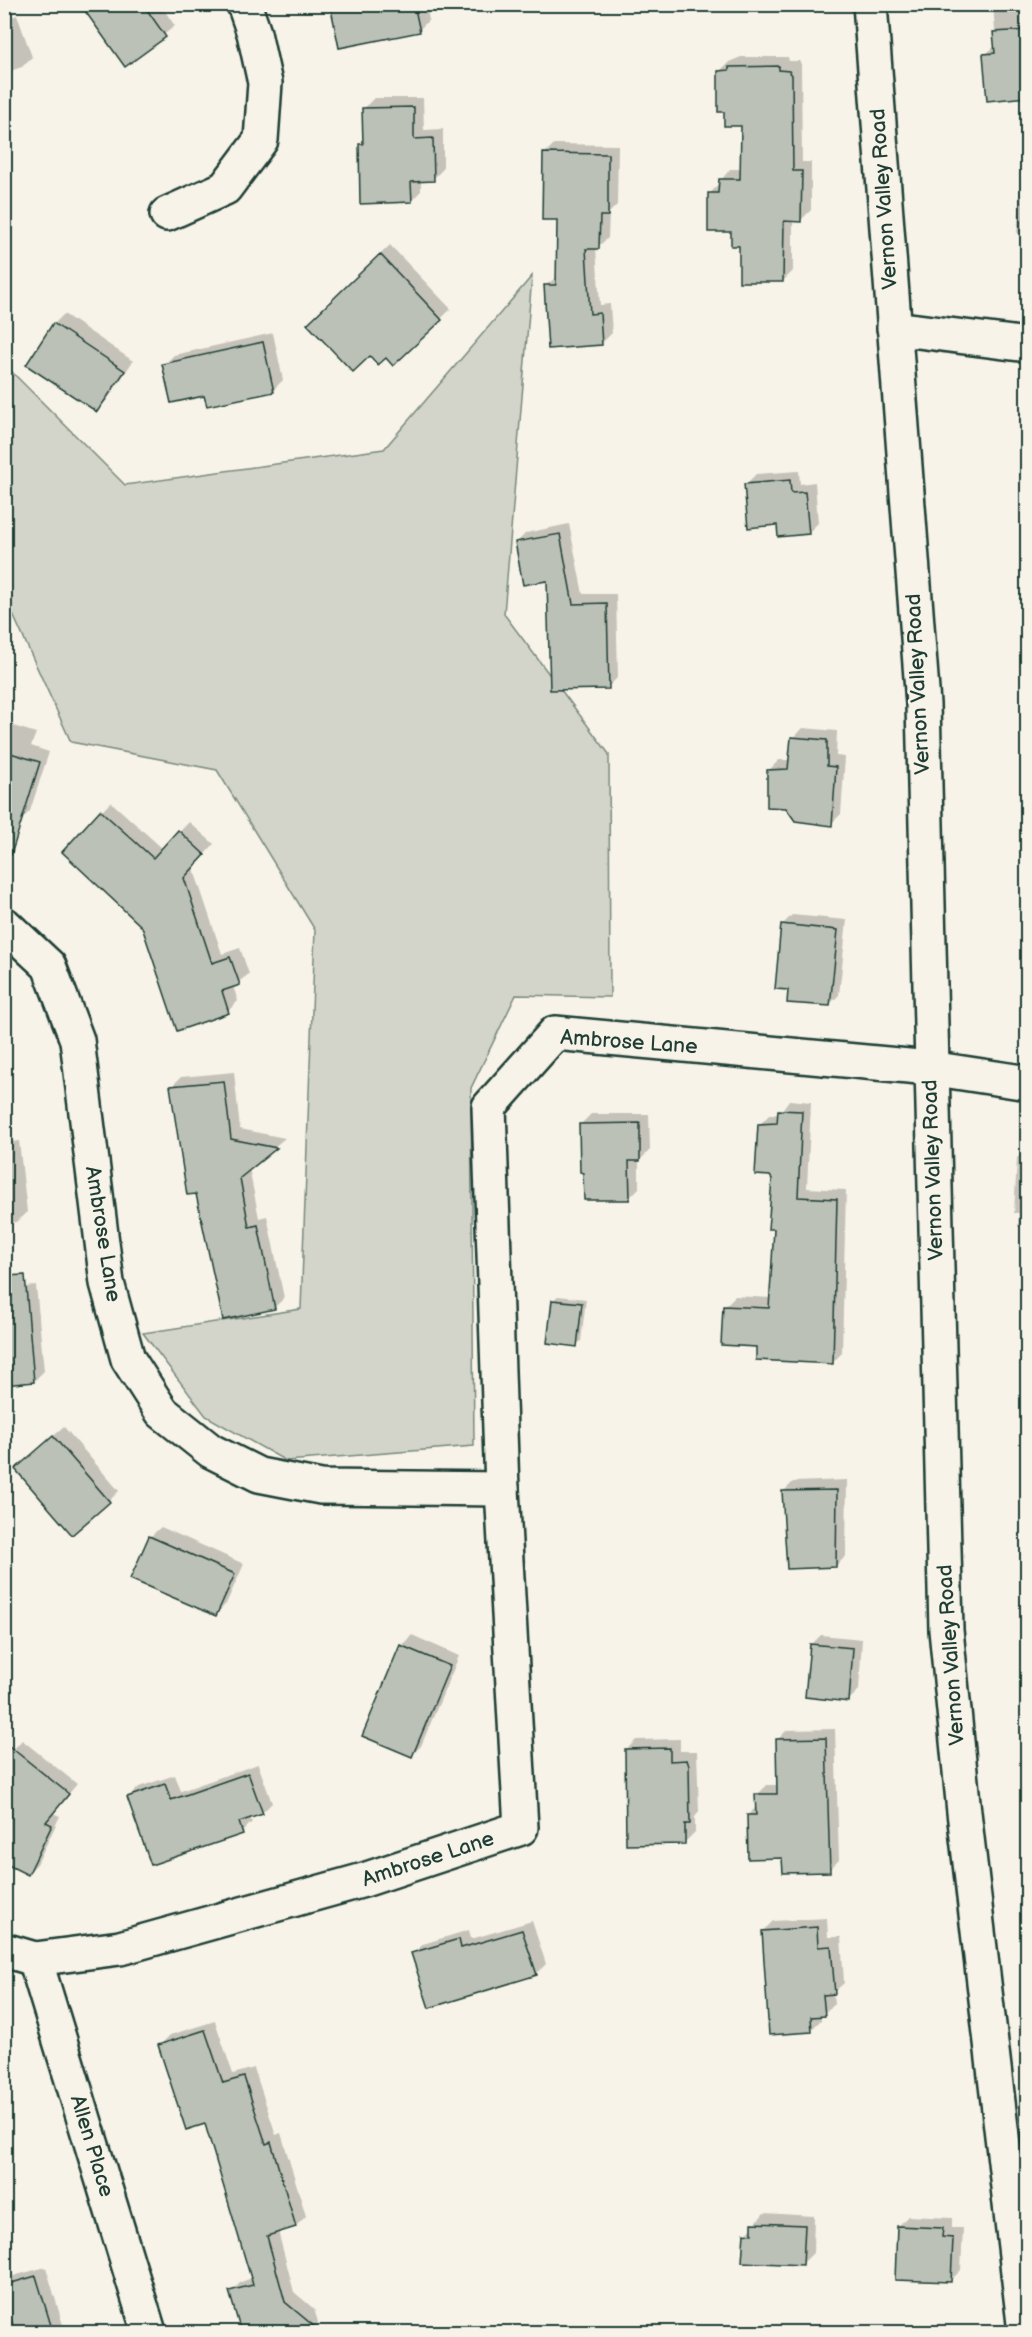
<svg xmlns="http://www.w3.org/2000/svg" width="1032" height="2337" font-family="'Balsamiq Sans',sans-serif">
  <style>
    .green { fill: #d3d5ca; stroke: #79897f; stroke-width: 1.5 }
    .shadow { fill: #0003 }
    .building { fill: #bbc1b6; stroke: #1f3d34; stroke-width: 1.5 }
    .lines { fill: none; stroke-linecap: round; stroke-linejoin: round }
    .minor-casing { stroke: #1f3d34; stroke-width: 38 }
    .major-casing { stroke: #1f3d34; stroke-width: 38 }
    .minor { stroke: #f7f3e8; stroke-width: 33 }
    .major { stroke: #f7f3e8; stroke-width: 33 }
    .labels { text-anchor: middle; dominant-baseline: central; stroke-width: 5; stroke-linejoin: round; paint-order: stroke }
    .street-label { font-size: 21px; fill: #1f3d34; stroke: #f7f3e8 }
  </style>
  <rect width="100%" height="100%" fill="#f7f3e8"/>
  <filter id="ink" filterUnits="userSpaceOnUse"><feTurbulence type="fractalNoise" baseFrequency=".0167" numOctaves="2"/><feDisplacementMap in="SourceGraphic" scale="12" xChannelSelector="R" yChannelSelector="G"/><feConvolveMatrix kernelMatrix="1 2 1 2 8 2 1 2 1" color-interpolation-filters="sRGB"/></filter>
  <g filter="url(#ink)">
    <polygon class="green" points="532,276 504,614 609,754 610,997 516,995 471,1088 474,1446 286,1461 206,1416 143,1333 301,1309 315,930 217,770 71,742 5,597 4,364 125,485 384,449"/>
    <g class="shadow">
      <polygon points="81,4 160,4 175,26 125,65"/>
      <polygon points="331,4 426,4 429,20 419,30"/>
      <polygon points="993,4 1028,4 1028,96 985,55 996,45"/>
      <polygon points="17,15 32,57 22,67 4,73 4,20"/>
      <polygon points="741,57 788,57 789,61 799,61 801,64 802,162 811,162 811,210 801,220 793,220 793,271 783,281 741,244 710,194 730,169 742,169 743,124 719,72 729,62"/>
      <polygon points="374,98 423,98 424,130 443,129 443,169 433,179 421,180 421,191 411,201 360,145 364,141 364,108"/>
      <polygon points="554,144 618,145 617,205 609,213 608,238 596,248 600,305 610,304 612,333 602,343 545,286 558,276 559,218 544,154"/>
      <polygon points="1028,185 1028,261 1024,261 1027,234 1017,233 1021,191"/>
      <polygon points="390,245 451,309 394,364 386,356 370,354 309,324"/>
      <polygon points="64,314 133,361 107,400 97,410 54,324"/>
      <polygon points="273,333 283,380 273,390 206,394 164,365 174,355"/>
      <polygon points="1028,404 1028,513 1025,471 1022,471 1019,413"/>
      <polygon points="799,471 800,484 815,482 818,523 808,533 746,484 756,474"/>
      <polygon points="569,524 583,594 616,594 618,677 608,687 549,579 516,543 526,533"/>
      <polygon points="1028,573 1028,614 1026,575"/>
      <polygon points="4,723 36,733 31,746 49,752 30,811 20,821 4,816"/>
      <polygon points="803,728 837,731 836,756 845,757 841,814 831,824 769,770 779,760 791,760 793,738"/>
      <polygon points="111,802 163,849 189,822 214,844 193,867 222,954 240,948 249,974 233,986 238,1001 228,1011 143,926 101,812"/>
      <polygon points="792,915 847,920 839,995 829,1005 790,988 782,925"/>
      <polygon points="4,1051 9,1060 4,1064"/>
      <polygon points="234,1072 240,1129 285,1138 249,1168 259,1218 267,1216 284,1298 274,1308 197,1192 171,1087 181,1077"/>
      <polygon points="789,1100 811,1102 807,1188 846,1190 842,1353 832,1363 758,1346 725,1306 735,1296 771,1298 775,1227 774,1179 759,1125 769,1115 779,1114"/>
      <polygon points="591,1114 649,1114 650,1150 639,1161 639,1188 629,1198 581,1124"/>
      <polygon points="19,1141 27,1212 17,1222 4,1224 4,1143"/>
      <polygon points="1027,1148 1028,1228 1018,1227 1019,1213 1014,1213 1017,1158"/>
      <polygon points="36,1286 44,1371 34,1381 4,1289"/>
      <polygon points="558,1296 586,1299 581,1341 576,1345 553,1300"/>
      <polygon points="64,1427 119,1491 109,1501 27,1459"/>
      <polygon points="847,1480 846,1556 836,1566 785,1534 783,1492 793,1482"/>
      <polygon points="161,1527 244,1564 226,1604 216,1614 132,1578 151,1536"/>
      <polygon points="412,1635 459,1656 421,1746 411,1756 363,1735 402,1645"/>
      <polygon points="821,1635 862,1639 859,1690 849,1700 811,1645"/>
      <polygon points="835,1729 839,1860 829,1870 783,1857 748,1815 757,1806 757,1795 767,1785 779,1785 777,1740 787,1730"/>
      <polygon points="680,1739 680,1751 697,1751 699,1812 695,1817 695,1832 685,1842 626,1750 636,1740"/>
      <polygon points="22,1740 77,1784 53,1813 60,1816 37,1864 28,1873 4,1760"/>
      <polygon points="258,1764 272,1803 262,1813 250,1817 252,1822 242,1832 129,1797 139,1787 175,1775 181,1791"/>
      <polygon points="827,1918 828,1937 841,1937 844,1983 833,1993 834,2005 821,2015 821,2020 811,2030 763,1931 773,1921"/>
      <polygon points="532,1921 546,1964 536,1974 413,1954 423,1944 469,1930 471,1939"/>
      <polygon points="215,2021 233,2074 254,2068 276,2135 281,2133 306,2216 296,2226 278,2231 294,2292 314,2309 318,2322 316,2332 248,2332 231,2292 241,2282 252,2278 206,2122 160,2045 170,2035"/>
      <polygon points="4,2095 10,2106 4,2112"/>
      <polygon points="764,2213 814,2216 813,2253 803,2263 746,2234"/>
      <polygon points="908,2216 952,2218 952,2228 963,2228 961,2270 951,2280 898,2226"/>
      <polygon points="46,2267 65,2332 4,2332 4,2323 13,2320 4,2285 13,2276"/>
    </g>
    <g class="building">
      <polygon points="80,4 143,4 166,37 125,67"/>
      <polygon points="330,4 414,4 420,32 339,48"/>
      <polygon points="1028,30 1028,97 987,101 983,54 995,53 993,32"/>
      <polygon points="779,66 779,70 789,71 792,75 793,171 802,171 801,222 784,221 783,282 739,282 739,246 731,246 731,232 708,232 708,193 718,193 719,179 740,179 741,126 724,126 724,112 718,112 718,71 729,70 729,67"/>
      <polygon points="414,107 414,139 433,138 434,181 411,182 412,202 360,204 359,144 363,144 362,108"/>
      <polygon points="543,153 608,154 608,216 600,216 599,249 586,249 590,314 600,313 602,345 548,349 544,285 556,285 557,220 542,220"/>
      <polygon points="380,254 442,320 393,366 386,358 378,365 370,356 353,372 307,324"/>
      <polygon points="53,323 125,371 97,412 26,365"/>
      <polygon points="263,342 274,392 207,406 204,396 171,403 162,364"/>
      <polygon points="790,480 791,493 805,492 809,534 778,537 777,525 748,528 744,484"/>
      <polygon points="560,534 573,604 607,603 609,689 550,690 547,581 523,585 515,542"/>
      <polygon points="791,737 827,740 827,766 836,767 832,826 795,821 786,808 767,807 767,770 788,769"/>
      <polygon points="4,751 40,762 11,855 4,854"/>
      <polygon points="100,810 153,858 178,830 205,855 184,878 212,963 230,957 240,985 222,991 229,1013 177,1031 142,927 62,852"/>
      <polygon points="781,924 838,930 830,1006 787,1003 788,990 775,989"/>
      <polygon points="224,1081 231,1139 277,1148 240,1178 249,1227 258,1225 275,1309 223,1320 196,1194 187,1195 170,1086"/>
      <polygon points="778,1110 802,1111 798,1197 837,1199 833,1364 756,1360 756,1347 721,1345 723,1306 769,1308 774,1229 768,1229 772,1179 770,1176 755,1175 758,1124 777,1123"/>
      <polygon points="640,1123 640,1161 629,1161 630,1200 584,1200 583,1173 580,1172 579,1124"/>
      <polygon points="25,1275 34,1382 4,1385 4,1276"/>
      <polygon points="552,1300 582,1303 577,1347 547,1343"/>
      <polygon points="53,1436 110,1502 72,1535 15,1469"/>
      <polygon points="837,1490 836,1567 787,1569 782,1491"/>
      <polygon points="149,1536 235,1574 216,1616 130,1579"/>
      <polygon points="810,1644 853,1648 849,1702 805,1697"/>
      <polygon points="400,1645 450,1666 412,1757 362,1736"/>
      <polygon points="826,1738 830,1872 783,1873 782,1858 748,1859 747,1815 756,1815 755,1794 777,1794 776,1739"/>
      <polygon points="4,1742 69,1794 46,1822 52,1825 28,1875 4,1863"/>
      <polygon points="670,1748 670,1761 687,1760 689,1766 690,1824 685,1824 685,1844 626,1845 625,1749"/>
      <polygon points="248,1773 263,1814 239,1822 243,1834 151,1865 127,1797 165,1784 171,1800"/>
      <polygon points="817,1927 818,1947 831,1946 835,1994 823,1995 825,2016 811,2017 812,2032 769,2035 762,1931"/>
      <polygon points="522,1930 537,1975 429,2008 411,1953 459,1939 461,1948"/>
      <polygon points="205,2030 223,2083 244,2077 266,2144 271,2142 296,2227 267,2236 285,2302 321,2332 241,2332 229,2291 253,2285 205,2124 186,2130 158,2045"/>
      <polygon points="752,2223 805,2225 803,2265 742,2262 744,2233 752,2234"/>
      <polygon points="897,2226 943,2228 942,2237 953,2238 951,2282 895,2280"/>
      <polygon points="36,2276 53,2332 15,2332 4,2297 4,2285"/>
    </g>
    <g class="lines">
      <defs>
        <g id="minor">
          <polyline points="167,214 225,188 261,140 265,83 254,33 244,4"/>
          <polyline points="894,328 1028,345"/>
          <polyline points="4,924 49,966 77,1040 107,1283 128,1359 162,1412 211,1451 259,1475 321,1487 502,1489"/>
          <polyline points="4,1950 35,1959 120,1948 364,1880 521,1828 502,1489 489,1107 555,1033 930,1068 1028,1083"/>
          <polyline points="35,1959 149,2332"/>
        </g>
        <polyline id="major" points="870,4 923,704 946,1630 964,1812 1025,2332"/>
      </defs>
      <use href="#minor" class="minor-casing"/>
      <use href="#major" class="major-casing"/>
      <use href="#minor" class="minor"/>
      <use href="#major" class="major"/>
    </g>
  </g>
  <g class="labels">
    <g class="street-label">
      <text transform="translate(884 199) rotate(-94)">Vernon Valley Road</text>
      <text transform="translate(918 684) rotate(-93)">Vernon Valley Road</text>
      <text transform="translate(629 1042) rotate(4)">Ambrose Lane</text>
      <text transform="translate(933 1170) rotate(-92)">Vernon Valley Road</text>
      <text transform="translate(103 1234) rotate(81)">Ambrose Lane</text>
      <text transform="translate(951 1655) rotate(-94)">Vernon Valley Road</text>
      <text transform="translate(428 1859) rotate(-18)">Ambrose Lane</text>
      <text transform="translate(92 2146) rotate(73)">Allen Place</text>
    </g>
  </g>
  <rect width="1032" height="2337" fill="none" stroke="#f7f3e8" stroke-width="24"/>
  <rect x="12" y="12" width="1008" height="2313" fill="none" stroke="#1f3d34" stroke-width="2" filter="url(#ink)"/>
</svg>
